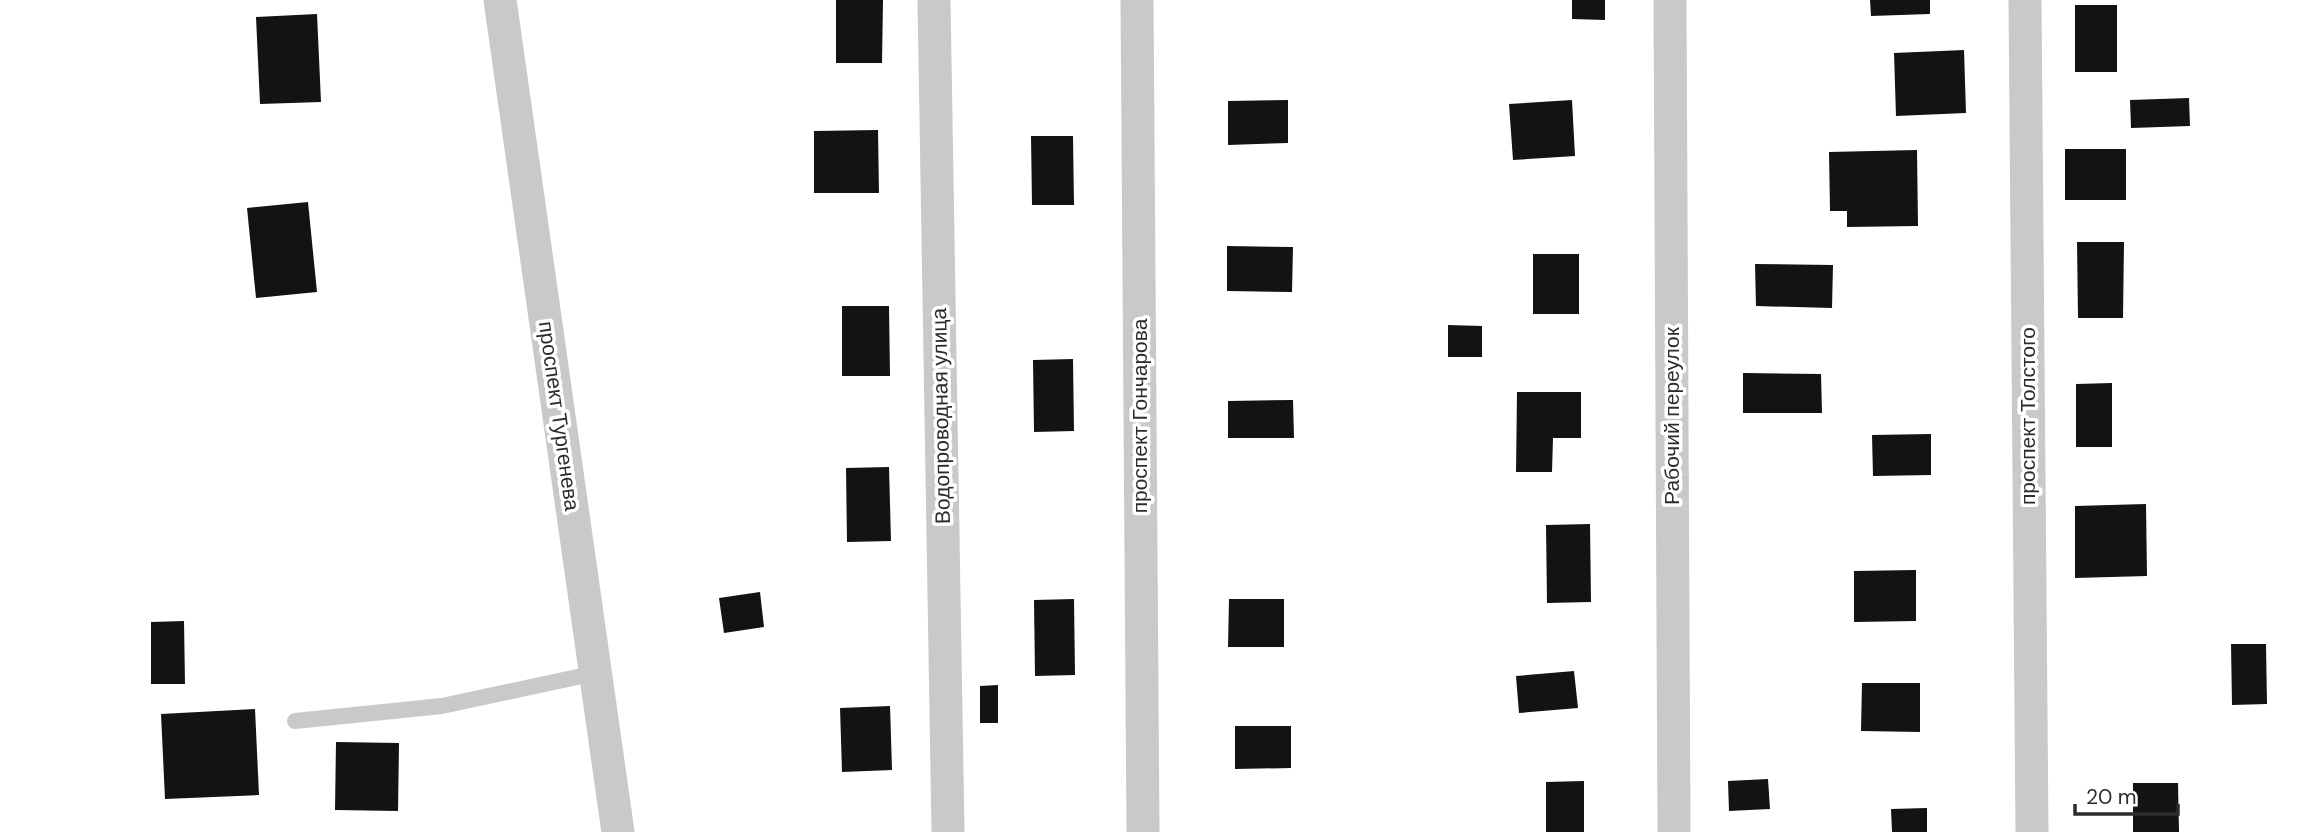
<svg xmlns="http://www.w3.org/2000/svg" width="2313" height="832" font-family="'DM Sans',sans-serif">
  <style>
    .building { fill: #131313 }
    .lines { fill: none; stroke-linecap: round; stroke-linejoin: round }
    .lane { stroke: #c9c9c9; stroke-width: 16 }
    .street { stroke: #c9c9c9; stroke-width: 33 }
    .labels { text-anchor: middle; dominant-baseline: central; stroke-width: 7; stroke-linejoin: round; paint-order: stroke }
    .street-label { font-size: 21px; fill: #2c2c2c; stroke: #fff }
  </style>
  <rect width="100%" height="100%" fill="#fff"/>
  <g class="building">
    <polygon points="836,0 883,0 882,63 836,63"/>
    <polygon points="1572,0 1605,0 1605,20 1572,19"/>
    <polygon points="1870,0 1930,0 1930,14 1871,16"/>
    <rect x="2075" y="5" width="42" height="67"/>
    <polygon points="317,14 321,102 260,104 256,17"/>
    <polygon points="1964,50 1966,113 1896,116 1894,53"/>
    <polygon points="2189,98 2190,126 2131,128 2130,100"/>
    <polygon points="1288,100 1288,143 1228,145 1228,101"/>
    <polygon points="1572,100 1575,156 1513,160 1509,104"/>
    <polygon points="878,130 879,193 814,193 814,131"/>
    <polygon points="1031,136 1073,136 1074,205 1032,205"/>
    <rect x="2065" y="149" width="61" height="51"/>
    <polygon points="1917,150 1918,226 1847,227 1847,211 1830,211 1829,152"/>
    <polygon points="308,202 317,292 256,298 247,208"/>
    <polygon points="2077,242 2124,242 2123,318 2078,318"/>
    <polygon points="1227,246 1293,247 1292,292 1227,291"/>
    <rect x="1533" y="254" width="46" height="60"/>
    <polygon points="1755,264 1833,265 1832,308 1756,306"/>
    <polygon points="842,306 889,306 890,376 842,376"/>
    <polygon points="1448,325 1482,326 1482,357 1448,357"/>
    <polygon points="1073,359 1074,431 1034,432 1033,360"/>
    <polygon points="1743,373 1821,374 1822,413 1743,413"/>
    <polygon points="2112,383 2112,447 2076,447 2076,384"/>
    <polygon points="1517,392 1581,392 1581,438 1553,438 1552,472 1516,472"/>
    <polygon points="1293,400 1294,438 1228,438 1228,401"/>
    <polygon points="1931,434 1931,475 1873,476 1872,435"/>
    <polygon points="889,467 891,541 847,542 846,468"/>
    <polygon points="2146,504 2147,576 2075,578 2075,506"/>
    <polygon points="1590,524 1591,602 1547,603 1546,525"/>
    <polygon points="1916,570 1916,621 1854,622 1854,571"/>
    <polygon points="760,592 764,627 724,633 719,598"/>
    <polygon points="1074,599 1075,675 1035,676 1034,600"/>
    <polygon points="1229,599 1284,599 1284,647 1228,647"/>
    <polygon points="184,621 185,684 151,684 151,622"/>
    <polygon points="2231,644 2266,644 2267,704 2232,705"/>
    <polygon points="1574,671 1578,708 1519,713 1516,676"/>
    <polygon points="1862,683 1920,683 1920,732 1861,731"/>
    <polygon points="998,685 998,723 980,723 980,686"/>
    <polygon points="890,706 892,770 842,772 840,708"/>
    <polygon points="255,709 259,795 165,799 161,714"/>
    <polygon points="1235,726 1291,726 1291,768 1235,769"/>
    <polygon points="336,742 399,743 398,811 335,810"/>
    <polygon points="1768,779 1770,809 1729,811 1728,781"/>
    <polygon points="1584,781 1584,832 1546,832 1546,782"/>
    <polygon points="2133,783 2178,783 2179,832 2133,832"/>
    <polygon points="1927,808 1927,832 1892,832 1891,809"/>
  </g>
  <g class="lines">
    <polyline class="lane" points="295,721 442,706 596,673"/>
    <g class="street">
      <polyline points="500,0 618,832"/>
      <polyline points="934,0 948,832"/>
      <polyline points="1137,0 1143,832"/>
      <polyline points="1670,0 1674,832"/>
      <polyline points="2025,0 2032,832"/>
    </g>
  </g>
  <g class="labels">
    <g class="street-label">
      <text transform="translate(559 416) rotate(82)">проспект Тургенева</text>
      <text transform="translate(941 416) rotate(-91)">Водопроводная улица</text>
      <text transform="translate(1140 416) rotate(-90)">проспект Гончарова</text>
      <text transform="translate(1672 416) rotate(-90)">Рабочий переулок</text>
      <text transform="translate(2028 416) rotate(-90)">проспект Толстого</text>
    </g>
  </g>
  <path d="M2075 804v10h103v-10" fill="none" stroke="#2c2c2c" stroke-width="3.5"/>
  <text x="2086" y="804" font-size="21" fill="#2c2c2c" stroke="#ffffff" stroke-width="5" paint-order="stroke">20 m</text>
</svg>
